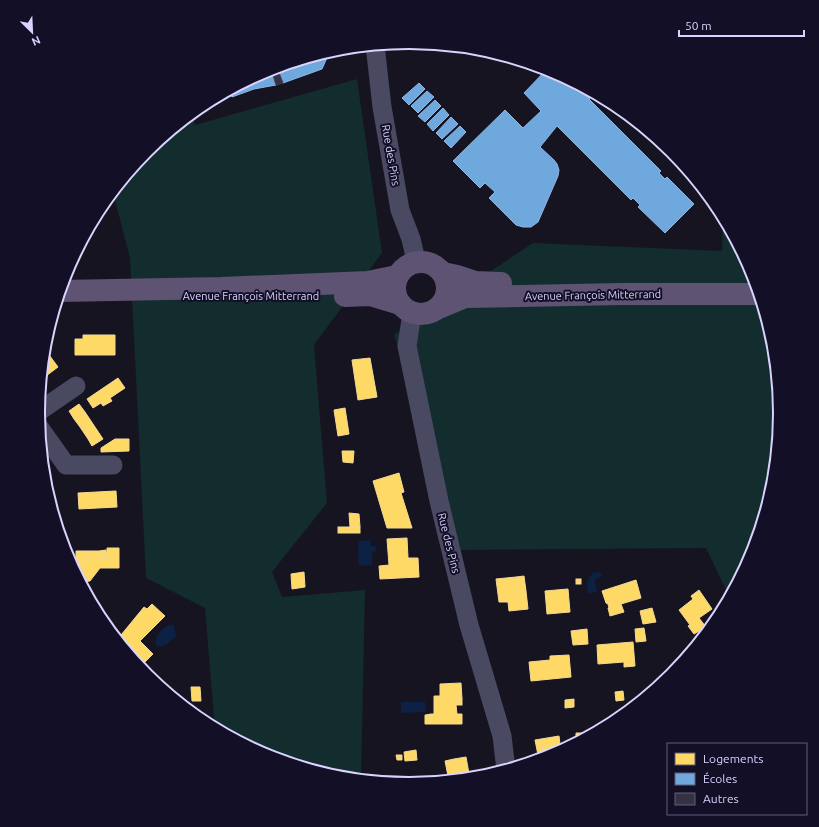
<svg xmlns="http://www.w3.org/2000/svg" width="819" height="827" font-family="Ubuntu,sans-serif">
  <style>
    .green { fill: #132c2d }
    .water { fill: #0d2144 }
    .homes { fill: #ffd966; stroke: #f4d894 }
    .schools { fill: #6fa8dc; stroke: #8fb5e6 }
    .building { fill: #343243; stroke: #433f54 }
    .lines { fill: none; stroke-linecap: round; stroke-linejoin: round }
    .minor { stroke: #4a4962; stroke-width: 19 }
    .major { stroke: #5e5373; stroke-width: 22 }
    .labels { text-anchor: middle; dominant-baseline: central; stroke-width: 4; stroke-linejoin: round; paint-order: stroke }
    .street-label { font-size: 11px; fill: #d9d4ff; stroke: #130f26 }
    .rim { fill: none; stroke: #d9d4ff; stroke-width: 2 }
  </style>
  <rect width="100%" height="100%" fill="#161421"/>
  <g class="green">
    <polygon points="357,79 382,253 314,345 327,503 272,572 282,597 365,590 361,780 337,778 267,757 215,729 205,608 146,578 130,258 113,192 147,151 192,114 195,125"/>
    <polygon points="723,215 753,272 774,341 781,414 774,486 753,556 730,598 706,548 460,550 394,335 533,243 722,251"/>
  </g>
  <g class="water">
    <polygon points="370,540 371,546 375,546 376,551 372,552 372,565 359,566 358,541"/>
    <polygon points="598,572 601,573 603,576 594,580 597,591 588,594 587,581 593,573"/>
    <path d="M169,625L174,626L176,636C169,642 165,648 156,646C154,636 160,630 169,625Z"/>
    <polygon points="401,702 425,702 426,712 401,713"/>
  </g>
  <g class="homes">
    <polygon points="83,335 115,335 115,355 75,355 75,339 83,339"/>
    <polygon points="44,348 58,367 42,379 42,378"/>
    <polygon points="370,358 377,397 358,400 352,360"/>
    <polygon points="118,378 125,388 110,398 112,401 103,406 101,403 93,408 87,399"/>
    <polygon points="79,404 85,412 74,419 69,411"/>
    <polygon points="345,408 349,434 338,436 334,410"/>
    <polygon points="85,412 103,439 92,446 88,439 90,437 83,425 80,427 74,419"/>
    <polygon points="83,425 90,437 88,439 80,427"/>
    <polygon points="115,439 129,439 129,451 101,452 101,448"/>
    <polygon points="342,451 354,451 353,463 343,462"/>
    <polygon points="399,473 404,492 401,493 412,528 387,528 373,481"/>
    <polygon points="116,491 117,507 79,509 78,493"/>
    <polygon points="349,513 359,514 360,527 350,527"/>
    <rect x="338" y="527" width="22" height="6"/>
    <polygon points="407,538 408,558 418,558 419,577 380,579 379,566 389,565 387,539"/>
    <polygon points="107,548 119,548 119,568 100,568 90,581 80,582 70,563 85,563 87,561 86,551 99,551 99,558 107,558"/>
    <polygon points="106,550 107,558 99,558 99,551"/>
    <polygon points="76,551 86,551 87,561 85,563 70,563 69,560 76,560"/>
    <polygon points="304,572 305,587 292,589 291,574"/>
    <polygon points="524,576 526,591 518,592 516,577"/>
    <polygon points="516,577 518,592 526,591 528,609 509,611 508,602 499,602 496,579"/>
    <rect x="576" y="579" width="5" height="5"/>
    <polygon points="636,580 641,598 621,604 624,612 610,616 608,608 609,608 608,604 606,603 602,591"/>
    <polygon points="568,589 570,612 547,614 545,591"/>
    <polygon points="699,590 712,609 699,618 706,627 694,634 688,626 690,625 679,610 693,599 691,596"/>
    <polygon points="152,604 165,616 140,641 153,654 144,663 132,651 129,654 116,639 120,634 121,635 144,607 147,609"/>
    <polygon points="652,608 656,622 643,624 640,611"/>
    <polygon points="644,628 646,641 636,642 635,629"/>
    <polygon points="587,629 588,644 573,645 571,631"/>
    <polygon points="633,642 635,666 624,667 624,662 598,664 597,645"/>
    <polygon points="569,655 571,677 531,681 529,662 550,660 550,656"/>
    <polygon points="461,683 462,699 456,699 456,705 457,714 462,714 462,724 431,724 431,714 434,714 434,696 440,696 440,684"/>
    <polygon points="191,687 200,687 201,701 192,701"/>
    <polygon points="623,691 624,700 616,701 615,692"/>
    <rect x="456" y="699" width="6" height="6"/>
    <polygon points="574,699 574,707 565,708 565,700"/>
    <polygon points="431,714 431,724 425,724 425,715"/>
    <polygon points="576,733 597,733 576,744"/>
    <polygon points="559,736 561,752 542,760 544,758 541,739"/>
    <polygon points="541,739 544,758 542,760 531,762 530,756 538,755 535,740"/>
    <polygon points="416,750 417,760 405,761 404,752"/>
    <polygon points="396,755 402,755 402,760 397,760"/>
    <polygon points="466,757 470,779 458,780 454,759"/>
    <polygon points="454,759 458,780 449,781 445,761"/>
  </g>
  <g class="schools">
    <polygon points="330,51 322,69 283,83 278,70 272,72 276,85 254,89 232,97 230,93 225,95 223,94 268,70"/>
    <polygon points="547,69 594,93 589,99 661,171 659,173 665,179 667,177 694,204 665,233 638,207 640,205 633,198 631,200 557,126 540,147 554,160 557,164 559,170 558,176 538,222 531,227 523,227 516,225 489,198 495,192 485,183 480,188 453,161 505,110 523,128 541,111 524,93"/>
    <polygon points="419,83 425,89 409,105 402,98"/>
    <polygon points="427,91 434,97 418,113 411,106"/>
    <polygon points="435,100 441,106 425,122 418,116"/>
    <polygon points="443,108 449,115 433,131 427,124"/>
    <polygon points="451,117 458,124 442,139 436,133"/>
    <polygon points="460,126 466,132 451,148 444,141"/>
  </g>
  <polygon class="building" points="278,70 283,83 276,85 272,72"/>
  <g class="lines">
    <g class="minor">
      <polyline points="375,45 382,107 400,210 411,239 415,256 414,262"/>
      <polyline points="412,313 407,346 439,501 469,625 502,736 506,770"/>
      <polyline points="38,412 76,386"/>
      <polyline points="39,427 66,465 113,465"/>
    </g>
    <g class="major">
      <circle cx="421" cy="288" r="26"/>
      <polyline points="443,273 457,276 475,282 501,283"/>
      <polyline points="60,291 222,288 368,282 397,276"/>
      <polyline points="345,296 370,295 400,304"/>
      <polyline points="436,309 465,297 622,294 759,294"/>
    </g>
  </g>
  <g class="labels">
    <g class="street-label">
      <text transform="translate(391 155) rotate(80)">Rue des Pins</text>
      <text transform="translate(593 295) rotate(-1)">Avenue François Mitterrand</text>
      <text x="251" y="296">Avenue François Mitterrand</text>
      <text transform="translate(449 543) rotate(76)">Rue des Pins</text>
    </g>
  </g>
  <path d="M0 0H819V827H0ZM45 413a364 364 0 1 1 728 0a364 364 0 1 1-728 0Z" fill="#130f26" fill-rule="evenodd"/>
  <path class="rim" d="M45 413a364 364 0 1 1 728 0a364 364 0 1 1-728 0Z"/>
  <rect x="667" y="743" width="140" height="72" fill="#130f26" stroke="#625e7d"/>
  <rect x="675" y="753" width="20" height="12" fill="#ffd966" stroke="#625e7d"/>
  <text x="703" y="763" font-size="12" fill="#d9d4ff">Logements</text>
  <rect x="675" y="773" width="20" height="12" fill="#6fa8dc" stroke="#625e7d"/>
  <text x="703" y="783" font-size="12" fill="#d9d4ff">Écoles</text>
  <rect x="675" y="793" width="20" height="12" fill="#343243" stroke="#625e7d"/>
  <text x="703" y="803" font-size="12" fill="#d9d4ff">Autres</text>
  <g transform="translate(32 32) rotate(156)" stroke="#130f26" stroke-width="3" paint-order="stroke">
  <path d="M0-3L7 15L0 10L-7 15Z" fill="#d9d4ff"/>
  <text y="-6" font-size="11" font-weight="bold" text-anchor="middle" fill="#d9d4ff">N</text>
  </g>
  <path d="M679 30v6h125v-6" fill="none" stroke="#d9d4ff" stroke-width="2"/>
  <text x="685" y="30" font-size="12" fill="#d9d4ff" stroke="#130f26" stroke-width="3" paint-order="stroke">50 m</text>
</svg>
